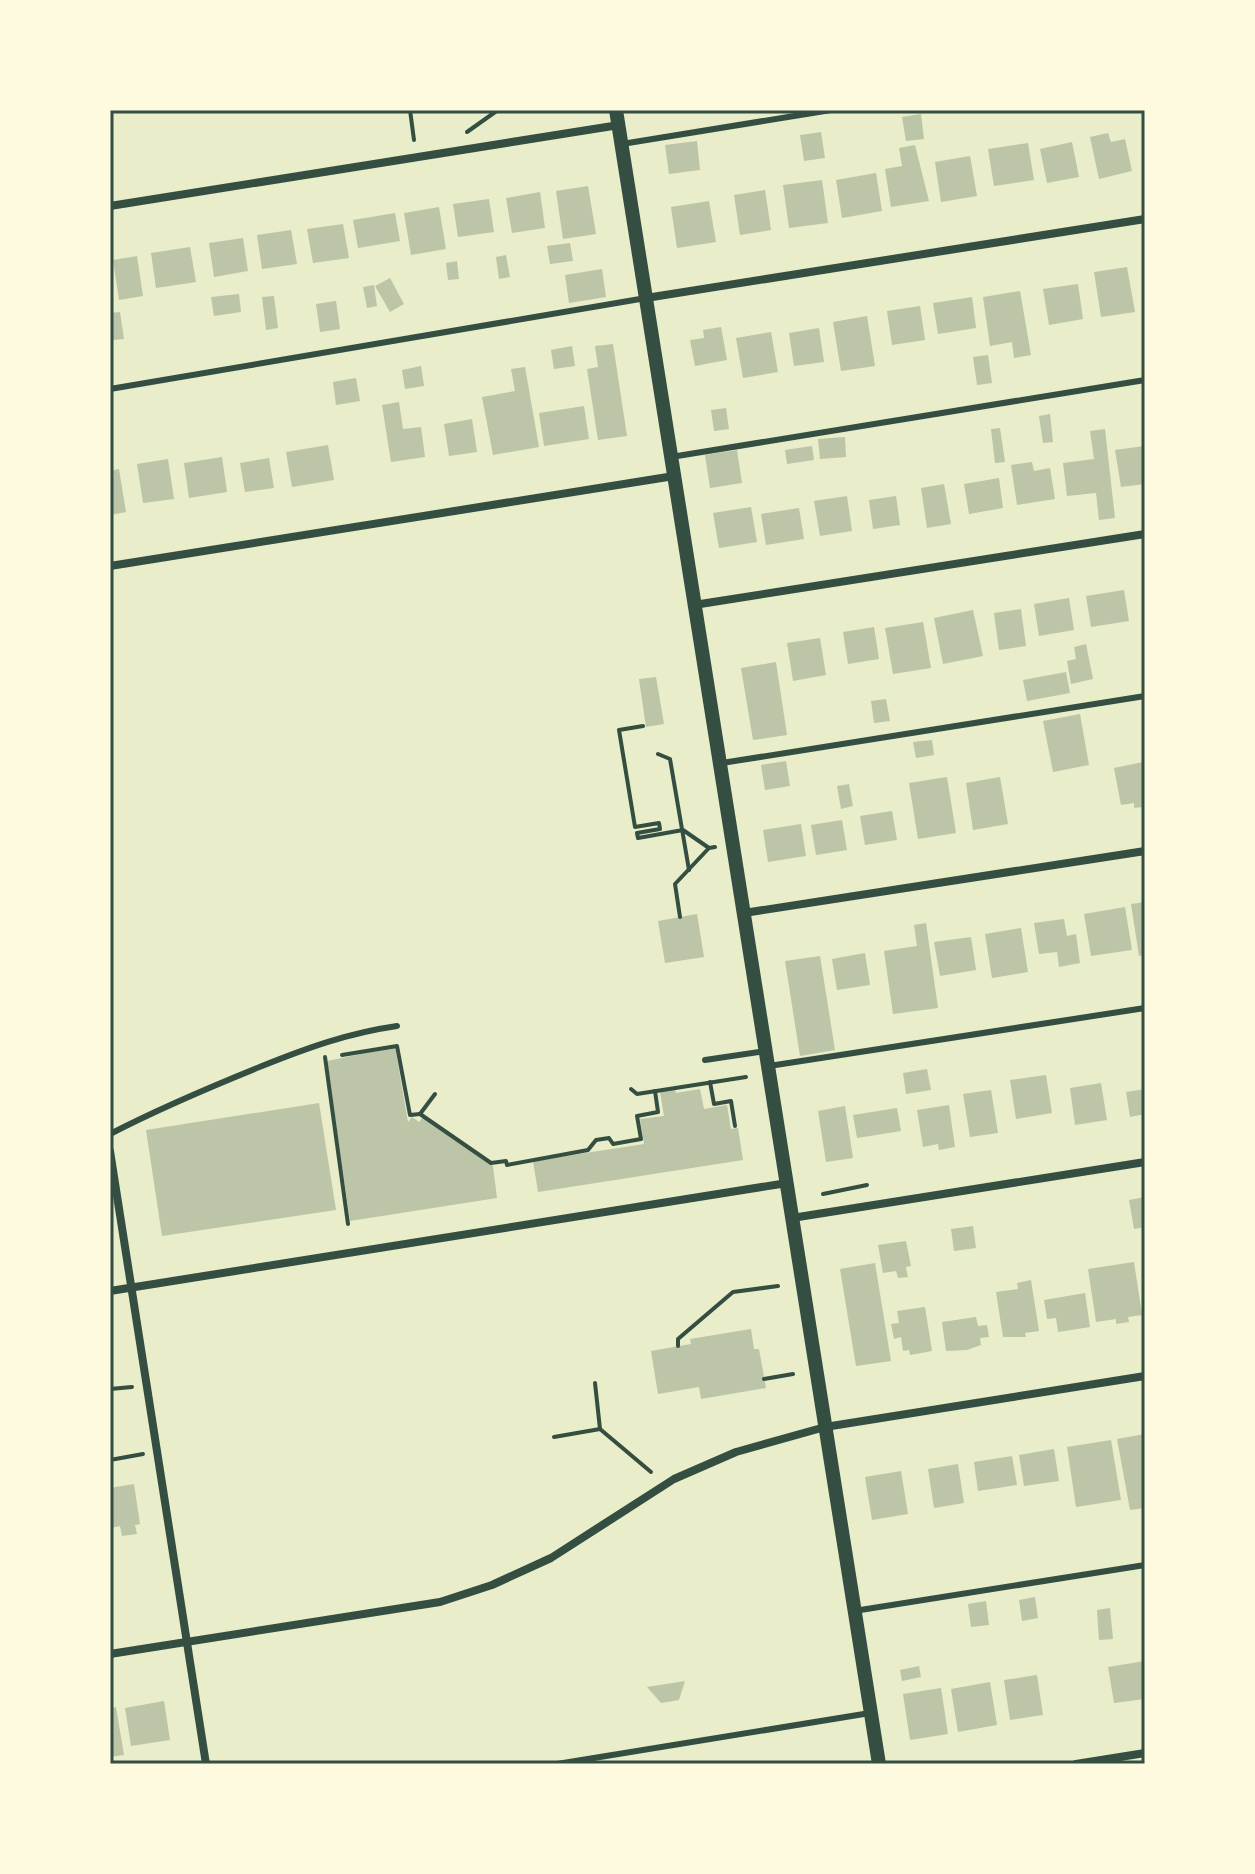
<svg xmlns="http://www.w3.org/2000/svg" width="1255" height="1874" font-family="Bitter,serif">
  <style>
    .building { fill: #bcc5a7 }
    .lines { fill: none; stroke-linecap: round; stroke-linejoin: round }
    .path { stroke: #344e41; stroke-width: 4 }
    .service { stroke: #344e41; stroke-width: 6 }
    .minor { stroke: #344e41; stroke-width: 8 }
    .tertiary { stroke: #344e41; stroke-width: 14 }
    .neatline { fill: none; stroke: #344e41; stroke-width: 3 }
  </style>
  <rect width="100%" height="100%" fill="#e9edc9"/>
  <g class="building">
    <polygon points="921,114 924,139 906,141 902,117"/>
    <polygon points="821,132 825,158 804,161 800,135"/>
    <polygon points="1108,133 1111,142 1125,139 1132,171 1099,179 1090,137"/>
    <polygon points="697,141 700,170 669,174 665,145"/>
    <polygon points="1072,142 1079,177 1047,183 1040,149"/>
    <polygon points="1028,143 1034,180 994,186 988,149"/>
    <polygon points="915,145 929,201 891,207 885,169 902,166 899,148"/>
    <polygon points="970,156 977,196 941,202 935,162"/>
    <polygon points="876,173 882,211 842,218 836,180"/>
    <polygon points="822,180 828,223 789,228 783,185"/>
    <polygon points="588,186 596,234 563,239 556,191"/>
    <polygon points="765,190 771,230 740,235 734,195"/>
    <polygon points="540,192 545,228 512,233 506,198"/>
    <polygon points="489,199 494,232 458,237 453,204"/>
    <polygon points="709,201 716,242 677,248 671,207"/>
    <polygon points="439,207 446,249 411,255 404,213"/>
    <polygon points="395,213 400,241 358,248 353,220"/>
    <polygon points="343,224 349,258 313,263 307,229"/>
    <polygon points="291,230 297,264 262,269 257,235"/>
    <polygon points="243,238 248,271 214,277 209,243"/>
    <polygon points="570,243 573,261 550,264 547,246"/>
    <polygon points="190,247 196,282 156,288 151,253"/>
    <polygon points="506,255 510,277 499,279 496,257"/>
    <polygon points="137,256 143,296 119,300 113,260"/>
    <polygon points="457,261 459,279 448,280 446,263"/>
    <polygon points="1127,267 1135,312 1101,317 1094,272"/>
    <polygon points="602,269 606,297 569,303 565,275"/>
    <polygon points="390,278 404,304 390,312 375,286"/>
    <polygon points="1078,284 1083,319 1049,325 1043,289"/>
    <polygon points="374,285 377,306 367,308 363,287"/>
    <polygon points="1020,291 1031,355 1014,358 1012,342 990,346 983,297"/>
    <polygon points="239,294 241,312 214,316 211,297"/>
    <polygon points="274,296 278,328 266,330 262,297"/>
    <polygon points="972,297 976,328 938,334 933,303"/>
    <polygon points="336,301 340,329 320,332 316,304"/>
    <polygon points="920,306 925,340 892,345 887,311"/>
    <polygon points="120,312 124,339 113,340 110,313"/>
    <polygon points="867,316 875,366 841,371 833,322"/>
    <polygon points="721,327 727,360 695,366 690,340 704,338 703,330"/>
    <polygon points="819,328 824,362 794,366 789,333"/>
    <polygon points="771,332 778,372 743,378 736,338"/>
    <polygon points="613,344 627,436 598,440 587,369 598,367 595,346"/>
    <polygon points="572,346 575,366 554,369 551,350"/>
    <polygon points="988,355 992,383 977,385 973,357"/>
    <polygon points="421,366 424,386 405,389 402,370"/>
    <polygon points="525,367 539,447 493,455 482,397 515,391 511,369"/>
    <polygon points="356,378 360,401 336,405 333,382"/>
    <polygon points="399,402 403,429 421,427 425,457 391,462 382,405"/>
    <polygon points="584,406 589,439 544,446 539,413"/>
    <polygon points="726,408 729,429 714,431 711,410"/>
    <polygon points="1050,414 1053,442 1043,443 1039,416"/>
    <polygon points="472,419 477,452 449,456 444,424"/>
    <polygon points="1000,428 1005,462 995,463 991,429"/>
    <polygon points="1105,429 1115,518 1099,520 1096,493 1067,496 1063,463 1094,459 1090,431"/>
    <polygon points="845,437 846,457 820,459 818,439"/>
    <polygon points="328,445 334,480 292,487 286,452"/>
    <polygon points="812,446 814,460 787,464 785,450"/>
    <polygon points="1144,446 1145,484 1121,487 1115,450"/>
    <polygon points="737,450 742,483 710,488 705,455"/>
    <polygon points="222,457 227,492 189,498 184,463"/>
    <polygon points="269,458 274,488 245,492 240,463"/>
    <polygon points="168,459 174,499 143,503 137,464"/>
    <polygon points="1032,462 1034,471 1050,468 1055,499 1017,505 1011,465"/>
    <polygon points="119,469 126,512 110,515 110,471"/>
    <polygon points="999,478 1003,508 969,514 964,484"/>
    <polygon points="944,484 951,524 927,528 921,488"/>
    <polygon points="847,496 852,531 820,536 814,501"/>
    <polygon points="896,496 900,525 873,529 869,500"/>
    <polygon points="751,507 757,542 719,548 713,513"/>
    <polygon points="799,508 804,539 766,545 761,514"/>
    <polygon points="1124,590 1129,621 1091,627 1086,596"/>
    <polygon points="1069,598 1074,630 1039,636 1034,604"/>
    <polygon points="1021,609 1026,646 999,650 994,613"/>
    <polygon points="973,610 983,656 943,664 934,618"/>
    <polygon points="923,622 931,668 893,674 885,628"/>
    <polygon points="874,627 879,659 848,664 843,632"/>
    <polygon points="820,638 826,675 793,681 787,643"/>
    <polygon points="1086,644 1093,679 1071,684 1067,661 1076,659 1074,647"/>
    <polygon points="776,662 787,735 753,740 741,668"/>
    <polygon points="1066,672 1070,693 1027,701 1023,680"/>
    <polygon points="656,677 664,724 646,727 639,679"/>
    <polygon points="886,699 890,721 874,723 871,701"/>
    <polygon points="1080,714 1089,765 1053,772 1043,721"/>
    <polygon points="932,740 934,755 916,758 913,742"/>
    <polygon points="786,761 790,786 765,790 761,765"/>
    <polygon points="1143,762 1142,807 1134,808 1134,803 1121,805 1114,768"/>
    <polygon points="947,777 956,833 918,839 909,783"/>
    <polygon points="1000,777 1008,824 973,830 966,783"/>
    <polygon points="849,784 853,806 841,809 837,786"/>
    <polygon points="892,811 897,840 865,845 860,816"/>
    <polygon points="842,820 847,850 816,855 811,825"/>
    <polygon points="801,824 806,856 768,862 763,830"/>
    <polygon points="1145,902 1145,955 1139,956 1131,904"/>
    <polygon points="1125,907 1132,950 1091,956 1084,914"/>
    <polygon points="697,914 704,957 665,963 658,921"/>
    <polygon points="1064,919 1067,936 1076,934 1080,963 1059,967 1057,952 1039,954 1034,923"/>
    <polygon points="926,923 938,1008 893,1014 884,951 917,946 914,925"/>
    <polygon points="1021,928 1028,972 992,978 985,934"/>
    <polygon points="971,937 976,970 940,976 934,942"/>
    <polygon points="865,953 870,985 837,990 832,959"/>
    <polygon points="820,956 835,1050 800,1056 785,961"/>
    <polygon points="395,1047 408,1122 412,1117 419,1122 423,1117 493,1166 497,1198 350,1221 327,1061"/>
    <polygon points="927,1069 931,1090 906,1094 903,1073"/>
    <polygon points="1046,1075 1052,1113 1016,1119 1010,1080"/>
    <polygon points="1101,1083 1107,1120 1075,1125 1070,1088"/>
    <polygon points="675,1089 676,1093 700,1089 704,1109 727,1105 731,1129 738,1128 743,1160 538,1192 533,1161 644,1144 640,1119 664,1116 660,1092"/>
    <polygon points="1145,1089 1145,1114 1130,1117 1126,1092"/>
    <polygon points="991,1090 998,1133 970,1137 963,1094"/>
    <polygon points="319,1103 336,1210 162,1236 146,1130"/>
    <polygon points="949,1105 955,1147 939,1150 938,1144 923,1147 917,1110"/>
    <polygon points="845,1106 853,1158 826,1162 818,1111"/>
    <polygon points="897,1108 901,1131 857,1138 853,1115"/>
    <polygon points="1145,1197 1145,1227 1134,1229 1129,1200"/>
    <polygon points="973,1226 976,1248 954,1251 951,1229"/>
    <polygon points="906,1241 911,1266 906,1267 908,1277 898,1278 896,1271 883,1273 878,1245"/>
    <polygon points="1134,1262 1142,1315 1128,1317 1129,1322 1116,1324 1116,1319 1096,1322 1088,1269"/>
    <polygon points="875,1263 891,1361 856,1366 840,1269"/>
    <polygon points="1031,1280 1039,1331 1025,1333 1026,1337 1003,1337 996,1292 1018,1289 1017,1283"/>
    <polygon points="1085,1293 1090,1327 1058,1332 1056,1318 1047,1319 1044,1300"/>
    <polygon points="925,1307 932,1351 910,1355 909,1350 903,1351 901,1337 894,1339 891,1324 899,1323 897,1311"/>
    <polygon points="976,1317 978,1326 987,1325 989,1337 980,1338 981,1345 967,1350 946,1351 942,1322"/>
    <polygon points="751,1329 754,1349 759,1349 766,1388 701,1399 699,1387 658,1394 651,1351 691,1344 690,1339"/>
    <polygon points="1145,1434 1145,1508 1130,1510 1117,1439"/>
    <polygon points="1111,1440 1121,1500 1076,1507 1067,1447"/>
    <polygon points="1054,1449 1059,1481 1024,1486 1019,1455"/>
    <polygon points="1012,1456 1017,1485 978,1491 974,1462"/>
    <polygon points="958,1464 964,1503 934,1508 928,1469"/>
    <polygon points="901,1471 908,1514 872,1520 865,1477"/>
    <polygon points="134,1484 140,1524 135,1525 137,1534 122,1536 120,1526 110,1528 110,1488"/>
    <polygon points="1035,1597 1038,1618 1022,1621 1019,1600"/>
    <polygon points="986,1601 989,1625 971,1627 968,1604"/>
    <polygon points="1110,1608 1113,1639 1099,1640 1097,1610"/>
    <polygon points="1145,1661 1145,1699 1114,1703 1108,1667"/>
    <polygon points="919,1666 921,1677 902,1681 900,1670"/>
    <polygon points="1037,1675 1043,1715 1010,1720 1004,1680"/>
    <polygon points="685,1681 679,1700 661,1703 647,1687"/>
    <polygon points="990,1682 997,1725 958,1732 951,1689"/>
    <polygon points="941,1688 948,1734 910,1740 903,1694"/>
    <polygon points="164,1701 170,1740 131,1746 125,1708"/>
    <polygon points="116,1707 124,1755 110,1757 110,1709"/>
  </g>
  <g class="lines">
    <g class="path">
      <polyline points="410,110 414,140"/>
      <polyline points="467,132 498,110"/>
      <polyline points="643,726 619,730 635,827 659,823 660,829 637,833 638,838 683,830 709,848 715,847"/>
      <polyline points="658,754 670,759 689,870"/>
      <polyline points="680,917 675,884 709,848"/>
      <polyline points="342,1055 397,1046 410,1115 420,1114"/>
      <polyline points="325,1057 348,1224"/>
      <polyline points="710,1082 714,1104 731,1101 735,1126"/>
      <polyline points="631,1089 637,1094 746,1077"/>
      <polyline points="435,1094 420,1114 491,1163 506,1161 507,1165 588,1150 596,1140 609,1138 613,1144 641,1139 637,1116 658,1112 655,1091"/>
      <polyline points="823,1194 867,1185"/>
      <polyline points="678,1346 678,1339 733,1292 778,1286"/>
      <polyline points="764,1379 793,1374"/>
      <polyline points="595,1383 600,1429"/>
      <polyline points="110,1389 132,1387"/>
      <polyline points="554,1437 600,1429 651,1472"/>
      <polyline points="110,1460 143,1454"/>
    </g>
    <g class="service">
      <polyline points="622,144 831,110"/>
      <polyline points="110,389 646,298"/>
      <polyline points="671,457 1145,380"/>
      <polyline points="722,763 1145,696"/>
      <polyline points="705,1060 766,1051"/>
      <polyline points="769,1066 1145,1008"/>
      <path d="M110,1134C160,1108 210,1087 262,1066C307,1048 348,1033 397,1026"/>
      <polyline points="854,1611 1145,1565"/>
      <polyline points="557,1764 870,1713"/>
    </g>
    <g class="minor">
      <polyline points="110,206 619,125"/>
      <polyline points="646,298 1145,219"/>
      <polyline points="110,566 674,476"/>
      <polyline points="694,605 1145,534"/>
      <polyline points="744,913 1145,851"/>
      <polyline points="110,1151 206,1764"/>
      <polyline points="792,1218 1145,1162"/>
      <polyline points="110,1291 787,1183"/>
      <polyline points="110,1654 440,1602 492,1585 551,1558 674,1479 736,1452 825,1427 1145,1376"/>
      <polyline points="1076,1764 1145,1753"/>
    </g>
    <polyline class="tertiary" points="616,110 879,1764"/>
  </g>
  <rect width="1255" height="1874" fill="none" stroke="#fefae0" stroke-width="224"/>
  <rect x="112" y="112" width="1031" height="1650" class="neatline"/>
</svg>
